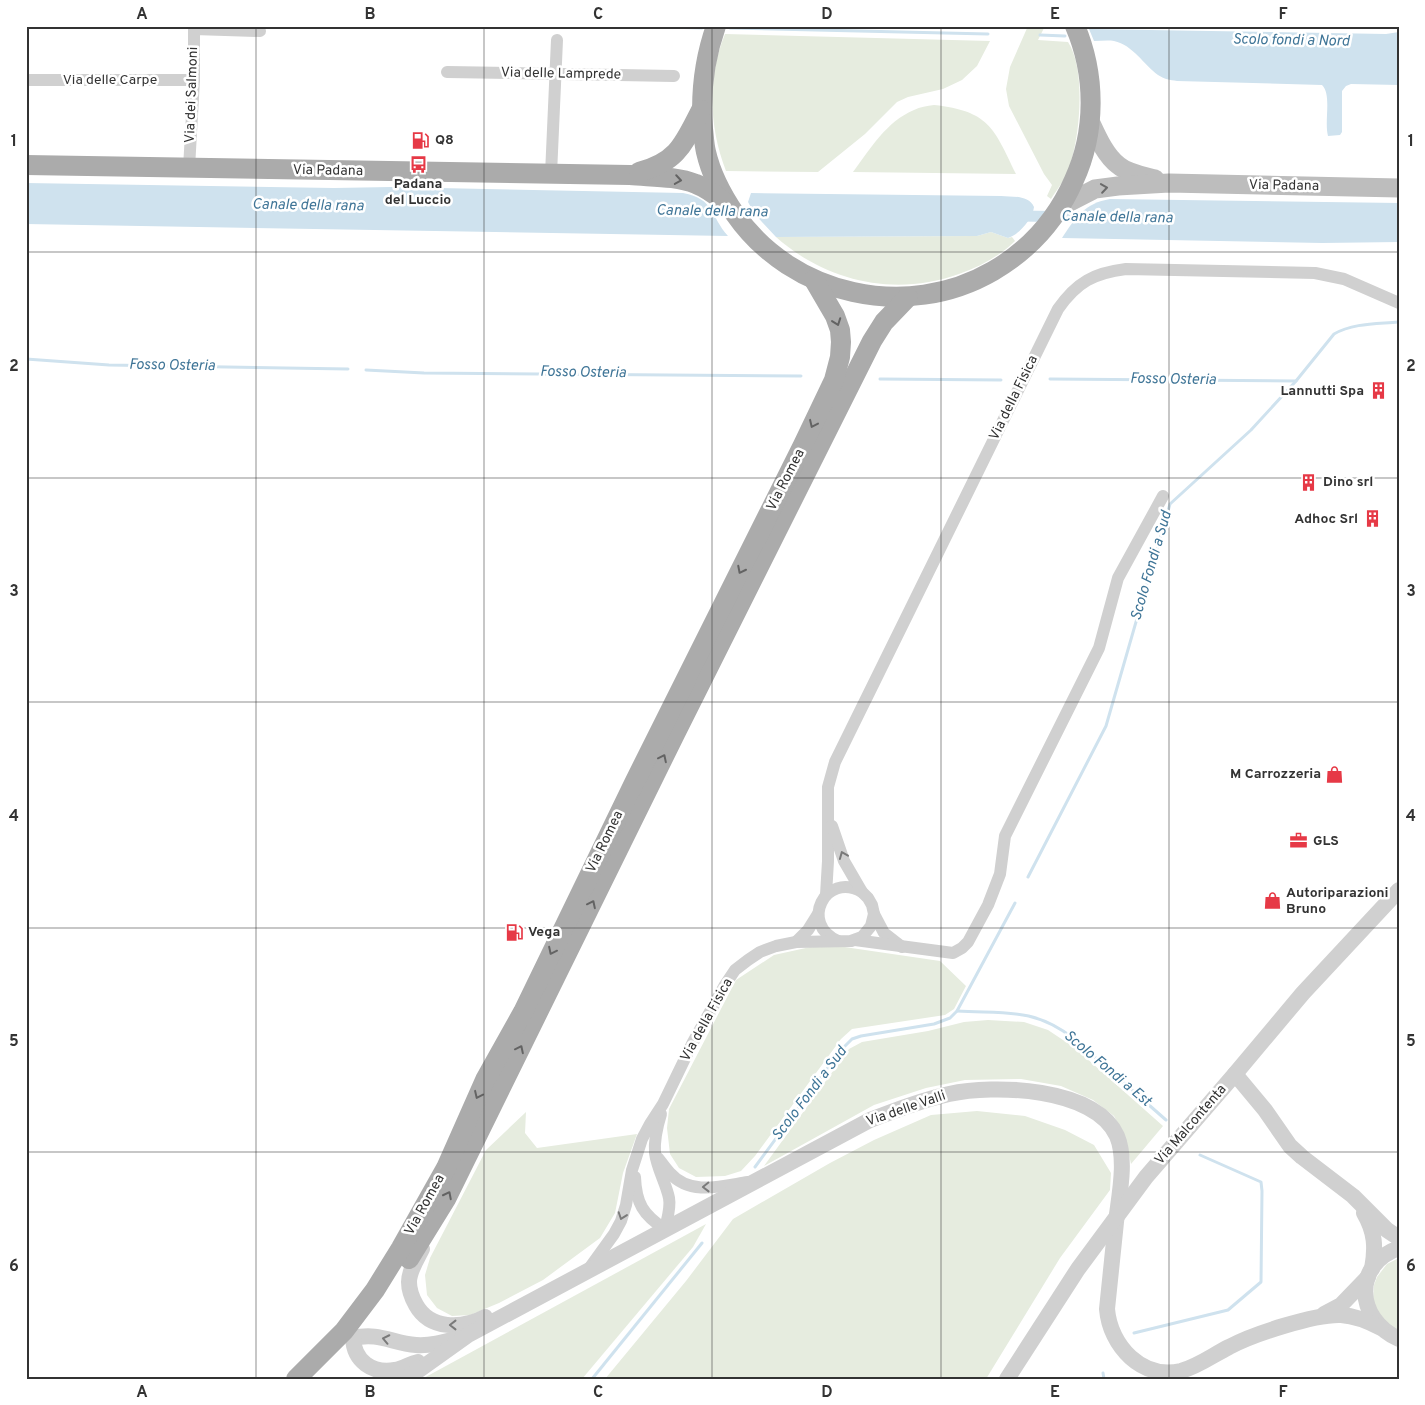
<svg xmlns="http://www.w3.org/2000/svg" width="1425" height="1405" font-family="Overpass,sans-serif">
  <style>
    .green { fill: #e6ecdf }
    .water { fill: #cfe2ee }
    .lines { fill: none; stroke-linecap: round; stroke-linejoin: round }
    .stream { stroke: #cfe2ee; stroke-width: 3 }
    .canal { stroke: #cfe2ee; stroke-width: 11 }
    .minor { stroke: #d0d0d0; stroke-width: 12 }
    .tertiary { stroke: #d0d0d0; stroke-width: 16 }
    .secondary { stroke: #bdbdbd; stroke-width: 19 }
    .primary { stroke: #ababab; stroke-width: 20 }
    .oneway { stroke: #636363 }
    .oneway2 { stroke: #6a6a6a }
    .oneway3 { stroke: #7a7a7a }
    .grid { fill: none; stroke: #333; stroke-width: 1; stroke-opacity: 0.55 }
    .labels { text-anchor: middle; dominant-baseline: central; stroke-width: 5; stroke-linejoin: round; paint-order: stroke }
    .street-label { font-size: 14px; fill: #333; stroke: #fff }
    .poi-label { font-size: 14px; font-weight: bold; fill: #333; stroke: #fff; text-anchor: start }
    .water-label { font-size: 15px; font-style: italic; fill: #3f7597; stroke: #fff }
    .neatline { fill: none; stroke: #333; stroke-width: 2 }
    .grid-label { font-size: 16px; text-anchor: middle; font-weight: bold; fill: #333 }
  </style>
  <rect width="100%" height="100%" fill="#fff"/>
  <g class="green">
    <path d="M1028,26H1045L1038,40L1068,42C1086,69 1080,135 1070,165C1067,177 1058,188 1051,199L1047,196L1052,185L1044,174L1009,106L1006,89L1010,67Z"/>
    <path d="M725,34L990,41L977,66L962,80L943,89L908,97L897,102L865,134L818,172L726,171C709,127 707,78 725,34Z"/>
    <path d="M934,105C989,111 994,128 1016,174L853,172C870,149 887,121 914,110C920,107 927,106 934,105Z"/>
    <path d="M991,232L1008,238L1012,237L1015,241C1000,256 979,267 959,274C895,297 827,282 776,237L977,236Z"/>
    <polygon points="824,944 940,961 966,986 954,1009 945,1015 852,1029 841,1039 755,1156 741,1171 725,1176 696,1177 679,1168 670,1154 667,1128 669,1109 736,980 774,955"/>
    <polygon points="988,1020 1024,1022 1048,1030 1075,1048 1163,1126 1131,1164 1126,1140 1114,1116 1093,1100 1061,1086 1021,1079 965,1080 926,1088 874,1105 764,1166 849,1049 862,1042 928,1031 964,1022"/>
    <polygon points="977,1111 1025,1116 1065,1130 1094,1145 1111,1173 1110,1190 1060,1258 986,1379 605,1379 686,1281 733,1219 830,1163 874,1140 931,1115"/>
    <polygon points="526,1112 525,1133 537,1148 637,1134 623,1173 615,1213 600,1238 543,1280 499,1303 470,1315 452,1316 437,1308 427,1295 425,1275 430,1258 486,1150"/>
    <polygon points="706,1224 693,1247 582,1379 422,1379"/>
    <polygon points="1399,1258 1399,1333 1384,1324 1373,1302 1374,1285 1377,1277 1387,1264"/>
  </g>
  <g class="water">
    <path d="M1089,29L1386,34L1399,32V85L1351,84L1346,86L1342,91V132L1340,135L1328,136C1324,121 1332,95 1322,85L1177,81C1170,80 1164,79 1158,75C1144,65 1133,45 1114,41C1108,40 1101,41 1094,41Z"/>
    <path d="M26,183L334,188L391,187L683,193C715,199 710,216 728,236L26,224Z"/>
    <path d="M751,193L1001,196C1012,197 1029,195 1034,207C1033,218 1019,235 1008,238L991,232L977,236L776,237C766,226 754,215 748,202Z"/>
    <path d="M1110,199L1399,203V242L1322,243L1062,238C1075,218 1085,203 1110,199Z"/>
  </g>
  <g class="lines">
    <g class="stream">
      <polyline points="630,26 702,28"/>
      <polyline points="730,28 988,34"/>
      <polyline points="1040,35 1065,36"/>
      <polyline points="26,359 109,365 348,369"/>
      <polyline points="366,370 424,373 801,376"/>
      <polyline points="880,379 1001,380"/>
      <polyline points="1050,379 1296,381"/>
      <path d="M1028,877L1106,726L1170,504L1251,430L1296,381L1334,334C1353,323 1377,324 1398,322"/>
      <path d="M957,1011C1004,1014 1033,1007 1073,1038L1166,1120"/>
      <polyline points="755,1167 841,1050 852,1039 861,1036 934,1024 950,1018 957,1011 1015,903"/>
      <polyline points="1134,1333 1228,1310 1261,1282 1262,1191 1261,1182 1200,1155"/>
      <polyline points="1103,1373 1104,1379"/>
      <polyline points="592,1379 702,1243"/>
    </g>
    <g class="canal">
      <polyline points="698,211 767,212"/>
      <polyline points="1018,216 1092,217"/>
    </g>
    <g class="minor">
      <polyline points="447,72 674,76"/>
      <polyline points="26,80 194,80"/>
      <polyline points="189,168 194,80 194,29 260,31"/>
      <polyline points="551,174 557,40"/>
      <path d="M826,895L828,861V787L835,762L1058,309C1077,282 1094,273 1126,269L1315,273L1344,279L1399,303"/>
      <polyline points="874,914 884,933 902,947"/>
      <polyline points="855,940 953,953 962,948 968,942 988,905 1000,874 1005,836 1099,648 1118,578 1163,496"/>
      <path d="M838,941C799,924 825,871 862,892"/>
      <polyline points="796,942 808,930 818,914"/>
      <path d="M658,1158C662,1163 666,1169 670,1173C690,1196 722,1186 748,1182"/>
      <path d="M635,1177C636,1203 643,1215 665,1229C667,1219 671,1208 669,1198C666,1183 657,1169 655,1153C654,1140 657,1127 661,1114"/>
      <polyline points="588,1270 614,1234 621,1221 626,1205 632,1170 642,1139 650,1124 663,1104 692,1044 725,985 735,970 748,960 760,952 776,946 796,942 851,941 862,937 871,926 874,914 872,905 868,898 862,892 844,861 832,826"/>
    </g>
    <g class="tertiary">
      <polyline points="1235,1074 1265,1110 1290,1146 1302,1157 1353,1196 1387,1230 1399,1238"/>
      <path d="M1364,1213C1375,1232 1376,1247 1372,1269"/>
      <path d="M1399,1248C1353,1264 1355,1319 1399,1339"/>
      <path d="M422,1249C417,1259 409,1271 409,1282C409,1290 412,1298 416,1305C430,1330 462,1329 485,1317"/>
      <polyline points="1324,1314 1341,1305 1368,1277"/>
      <path d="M344,1331L353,1338C379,1332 392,1343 416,1345C431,1346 444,1342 458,1338"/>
      <path d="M353,1338C354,1361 372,1374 395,1370C402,1369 410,1364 418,1362"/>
      <path d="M404,1379L419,1370L468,1335L870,1120C896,1110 922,1100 949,1094C993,1084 1095,1087 1117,1136C1127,1160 1119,1196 1116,1222C1113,1251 1110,1280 1107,1309C1110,1346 1142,1380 1181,1371C1199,1366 1213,1355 1229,1347C1253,1334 1315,1314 1341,1315C1356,1316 1368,1321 1381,1328"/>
      <polyline points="1007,1379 1078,1269 1146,1177 1235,1074 1303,993 1399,890"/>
    </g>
    <g class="secondary">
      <path d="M1090,121C1097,136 1105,155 1118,165C1127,173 1144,176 1155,179"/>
      <polyline points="1060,207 1095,189 1118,186 1169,183 1399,188"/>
    </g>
    <g class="primary">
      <path d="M716,26C704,60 700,92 703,129C704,136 704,144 706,152C711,174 722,195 735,214C792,296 907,321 993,271C1029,250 1057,219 1074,180C1096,132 1096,75 1075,26"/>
      <path d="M26,165L630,175C651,177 676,176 696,184C707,188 717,196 726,203"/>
      <path d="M639,172C678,162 684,143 701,110"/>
      <polyline points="409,1259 446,1199 676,732 872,341 884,322 908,297"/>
      <polyline points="296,1379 344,1331 375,1290 401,1248 446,1168 485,1080 523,1012 634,783 803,445 834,380 840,357 841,342 840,330 835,316 814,280"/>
    </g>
  </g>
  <defs><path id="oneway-chevron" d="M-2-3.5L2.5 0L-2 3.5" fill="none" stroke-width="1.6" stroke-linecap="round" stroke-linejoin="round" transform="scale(1.25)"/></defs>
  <g class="oneway">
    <use href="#oneway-chevron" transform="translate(678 180) rotate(9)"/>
    <use href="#oneway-chevron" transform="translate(837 322) rotate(70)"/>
    <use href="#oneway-chevron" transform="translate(813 424) rotate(115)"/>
    <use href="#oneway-chevron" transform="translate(741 570) rotate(117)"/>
    <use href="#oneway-chevron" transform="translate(663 758) rotate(-64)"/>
    <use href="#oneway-chevron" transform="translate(592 904) rotate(-64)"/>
    <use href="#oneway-chevron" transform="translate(552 951) rotate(116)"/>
    <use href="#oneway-chevron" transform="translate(520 1049) rotate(-64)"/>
    <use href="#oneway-chevron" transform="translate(478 1095) rotate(115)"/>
    <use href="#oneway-chevron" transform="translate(448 1195) rotate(-63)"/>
  </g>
  <use class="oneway2" href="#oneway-chevron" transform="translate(1104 188) rotate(-8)"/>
  <g class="oneway3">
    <use href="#oneway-chevron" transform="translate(843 855) rotate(-112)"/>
    <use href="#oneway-chevron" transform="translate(706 1187) rotate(179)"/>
    <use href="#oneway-chevron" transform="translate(622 1216) rotate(109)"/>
    <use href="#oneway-chevron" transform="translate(453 1325) rotate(-180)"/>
    <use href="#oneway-chevron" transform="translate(386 1339) rotate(-168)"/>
  </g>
  <path class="grid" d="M256,26V1379M484,26V1379M712,26V1379M941,26V1379M1169,26V1379M26,252H1399M26,478H1399M26,702H1399M26,928H1399M26,1152H1399"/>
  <defs>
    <symbol id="fuel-bare" viewBox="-9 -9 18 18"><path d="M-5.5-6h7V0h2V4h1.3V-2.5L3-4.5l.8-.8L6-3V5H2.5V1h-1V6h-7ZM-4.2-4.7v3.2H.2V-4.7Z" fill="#e63946" stroke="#fff" stroke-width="2.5" paint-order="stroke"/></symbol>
    <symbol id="bus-bare" viewBox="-9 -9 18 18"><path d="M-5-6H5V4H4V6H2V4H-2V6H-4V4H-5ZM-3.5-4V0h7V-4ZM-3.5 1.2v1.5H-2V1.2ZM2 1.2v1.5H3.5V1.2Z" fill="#e63946" stroke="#fff" stroke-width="2.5" paint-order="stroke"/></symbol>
    <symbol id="building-bare" viewBox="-9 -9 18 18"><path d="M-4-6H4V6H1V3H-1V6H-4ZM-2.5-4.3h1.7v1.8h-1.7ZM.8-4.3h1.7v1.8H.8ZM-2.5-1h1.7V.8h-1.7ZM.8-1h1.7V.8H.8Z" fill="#e63946" stroke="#fff" stroke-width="2.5" paint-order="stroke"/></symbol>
    <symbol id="shop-bare" viewBox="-9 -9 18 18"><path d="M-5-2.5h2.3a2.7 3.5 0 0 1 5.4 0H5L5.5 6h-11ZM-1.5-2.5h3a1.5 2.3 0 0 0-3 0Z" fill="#e63946" stroke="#fff" stroke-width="2.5" paint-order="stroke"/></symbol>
    <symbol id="office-bare" viewBox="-9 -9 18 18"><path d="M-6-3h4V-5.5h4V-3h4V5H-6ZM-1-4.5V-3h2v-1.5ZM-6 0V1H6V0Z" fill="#e63946" stroke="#fff" stroke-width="2.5" paint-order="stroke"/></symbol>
  </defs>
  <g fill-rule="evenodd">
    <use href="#fuel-bare" x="408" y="128" width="25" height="25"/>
    <use href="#bus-bare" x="406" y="152" width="25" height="25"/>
    <use href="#building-bare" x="1366" y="378" width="25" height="25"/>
    <use href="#building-bare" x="1296" y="470" width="25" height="25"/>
    <use href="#building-bare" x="1360" y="506" width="25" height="25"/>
    <use href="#shop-bare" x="1322" y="762" width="25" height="25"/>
    <use href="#office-bare" x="1286" y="828" width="25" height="25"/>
    <use href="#shop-bare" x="1260" y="888" width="25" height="25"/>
    <use href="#fuel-bare" x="502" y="920" width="25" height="25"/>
  </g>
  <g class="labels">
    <g class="street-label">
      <text transform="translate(561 74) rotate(1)">Via delle Lamprede</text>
      <text x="110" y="80">Via delle Carpe</text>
      <text transform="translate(192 95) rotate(-88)">Via dei Salmoni</text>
      <text transform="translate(328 171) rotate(1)">Via Padana</text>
      <text transform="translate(1284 186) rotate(1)">Via Padana</text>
      <text transform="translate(1014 398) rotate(-64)">Via della Fisica</text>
      <text transform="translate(786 480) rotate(-63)">Via Romea</text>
      <text transform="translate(605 842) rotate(-64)">Via Romea</text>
      <text transform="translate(707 1020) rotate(-61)">Via della Fisica</text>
      <text transform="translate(906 1109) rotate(-19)">Via delle Valli</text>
      <text transform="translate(1191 1125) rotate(-49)">Via Malcontenta</text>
      <text transform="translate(425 1205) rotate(-61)">Via Romea</text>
    </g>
    <g class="poi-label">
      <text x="435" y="140">Q8</text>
      <text x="418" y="184" text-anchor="middle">Padana<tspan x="418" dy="16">del Luccio</tspan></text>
      <text x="1364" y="391" text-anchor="end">Lannutti Spa</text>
      <text x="1323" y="482">Dino srl</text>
      <text x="1358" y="519" text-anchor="end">Adhoc Srl</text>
      <text x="1321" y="774" text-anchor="end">M Carrozzeria</text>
      <text x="1313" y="841">GLS</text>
      <text x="1286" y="893">Autoriparazioni<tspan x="1286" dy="16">Bruno</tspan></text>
      <text x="528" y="932">Vega</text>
    </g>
    <g class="water-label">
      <text transform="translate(1291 41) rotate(1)">Scolo fondi a Nord</text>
      <text transform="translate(308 206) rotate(1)">Canale della rana</text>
      <text transform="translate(712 212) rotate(1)">Canale della rana</text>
      <text transform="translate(1117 218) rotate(1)">Canale della rana</text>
      <text transform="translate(172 366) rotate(1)">Fosso Osteria</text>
      <text transform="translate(583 373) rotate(1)">Fosso Osteria</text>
      <text transform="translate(1173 380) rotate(1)">Fosso Osteria</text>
      <text transform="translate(1152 566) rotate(-74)">Scolo Fondi a Sud</text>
      <text transform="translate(1107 1069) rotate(40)">Scolo Fondi a Est</text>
      <text transform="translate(810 1094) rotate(-53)">Scolo Fondi a Sud</text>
    </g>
  </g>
  <rect width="1425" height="1405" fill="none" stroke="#ffffff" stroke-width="55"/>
  <rect x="28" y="28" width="1370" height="1350" class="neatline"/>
  <g class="grid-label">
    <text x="142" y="19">A</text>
    <text x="370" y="19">B</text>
    <text x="598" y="19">C</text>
    <text x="827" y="19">D</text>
    <text x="1055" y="19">E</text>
    <text x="1283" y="19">F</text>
    <text x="14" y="146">1</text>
    <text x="1411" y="146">1</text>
    <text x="14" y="371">2</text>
    <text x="1411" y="371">2</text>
    <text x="14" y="596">3</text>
    <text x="1411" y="596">3</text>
    <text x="14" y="821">4</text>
    <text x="1411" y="821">4</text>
    <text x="14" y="1046">5</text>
    <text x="1411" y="1046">5</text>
    <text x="14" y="1271">6</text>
    <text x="1411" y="1271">6</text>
    <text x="142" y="1397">A</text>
    <text x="370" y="1397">B</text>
    <text x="598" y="1397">C</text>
    <text x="827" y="1397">D</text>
    <text x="1055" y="1397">E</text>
    <text x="1283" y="1397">F</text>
  </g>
</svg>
